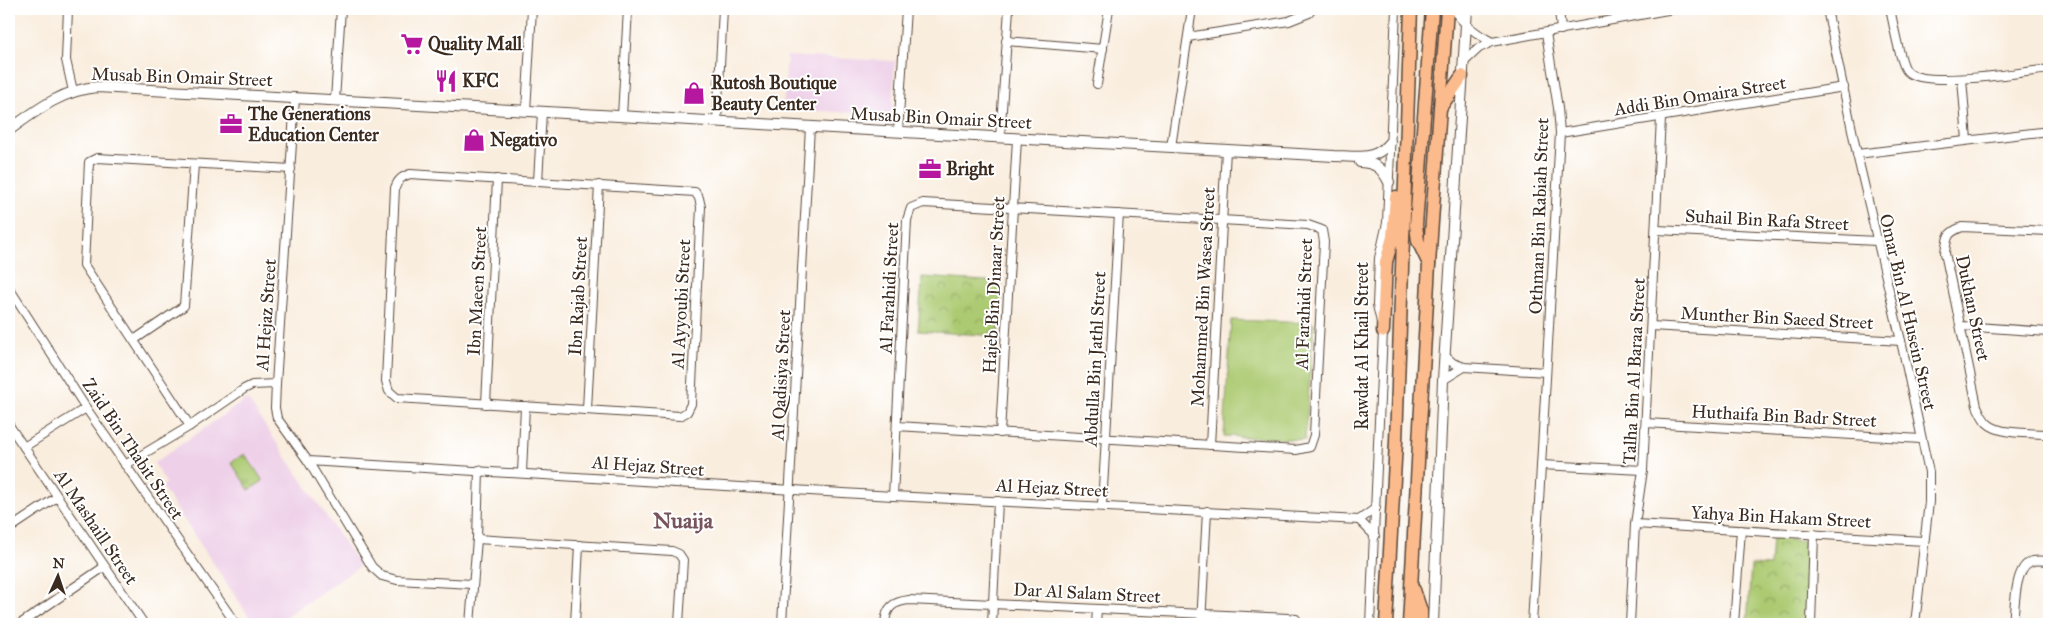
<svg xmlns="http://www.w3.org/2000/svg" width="2058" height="633" font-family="'IM FELL Great Primer',serif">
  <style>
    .built { fill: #eed0e8 }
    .grass { fill: url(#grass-tufts); stroke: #747a48 }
    .park { fill: url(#park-crowns); stroke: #747a48 }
    .pitch { fill: #acca71; stroke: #747a48 }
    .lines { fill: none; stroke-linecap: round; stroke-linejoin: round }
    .minor-casing { stroke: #58473b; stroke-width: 10 }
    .tertiary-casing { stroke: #58473b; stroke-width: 12 }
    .primary-casing { stroke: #58473b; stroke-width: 15 }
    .minor { stroke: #fff; stroke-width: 8 }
    .tertiary { stroke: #fff; stroke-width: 10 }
    .primary { stroke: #fbbb8d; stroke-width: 12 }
    .labels { text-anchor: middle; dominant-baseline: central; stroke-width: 4; stroke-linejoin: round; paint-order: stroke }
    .poi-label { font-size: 18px; font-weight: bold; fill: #3b2a1e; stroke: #fff; text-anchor: start }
    .street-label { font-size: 18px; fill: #3b2a1e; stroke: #fff }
    .district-label { font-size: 22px; font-weight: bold; fill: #78555e; stroke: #fff }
  </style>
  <defs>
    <pattern id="grass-tufts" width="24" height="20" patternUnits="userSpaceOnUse" patternTransform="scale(1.25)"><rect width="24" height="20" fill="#acca71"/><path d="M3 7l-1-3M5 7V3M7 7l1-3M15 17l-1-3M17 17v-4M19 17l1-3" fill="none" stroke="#8da45c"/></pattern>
    <pattern id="park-crowns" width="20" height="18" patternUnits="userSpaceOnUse" patternTransform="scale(1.25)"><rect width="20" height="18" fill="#acca71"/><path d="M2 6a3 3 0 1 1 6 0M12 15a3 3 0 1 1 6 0" fill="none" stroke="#8da45c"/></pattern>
  </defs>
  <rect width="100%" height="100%" fill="#fff"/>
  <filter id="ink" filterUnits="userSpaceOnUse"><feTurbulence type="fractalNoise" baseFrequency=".02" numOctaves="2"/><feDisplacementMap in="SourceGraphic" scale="10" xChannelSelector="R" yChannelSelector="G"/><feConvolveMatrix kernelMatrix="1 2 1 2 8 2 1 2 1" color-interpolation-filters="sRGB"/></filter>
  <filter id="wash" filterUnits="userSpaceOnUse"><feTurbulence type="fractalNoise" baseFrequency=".0096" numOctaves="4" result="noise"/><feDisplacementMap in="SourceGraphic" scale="20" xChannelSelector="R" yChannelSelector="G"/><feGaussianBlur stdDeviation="1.12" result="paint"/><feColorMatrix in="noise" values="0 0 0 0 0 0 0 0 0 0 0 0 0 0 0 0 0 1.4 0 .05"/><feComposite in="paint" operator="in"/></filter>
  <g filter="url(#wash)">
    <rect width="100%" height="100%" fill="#f9eddd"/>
    <g class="built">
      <polygon points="787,56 895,61 892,115 783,109"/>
      <polygon points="247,399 360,566 274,624 254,624 162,487 166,483 154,463"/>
    </g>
    <polygon class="grass" points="245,454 263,481 249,490 231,462"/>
    <g class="park">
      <polygon points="922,277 1002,282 998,336 918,331"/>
      <polygon points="1772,538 1805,541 1811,549 1807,624 1747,624 1751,565 1770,566"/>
    </g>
    <polygon class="pitch" points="1231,320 1314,323 1305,440 1224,436"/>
  </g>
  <g filter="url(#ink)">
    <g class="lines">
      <defs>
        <g id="minor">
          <polyline points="68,9 66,60 73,91"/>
          <path d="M1453,9C1463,24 1476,34 1492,42"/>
          <polyline points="1559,9 1561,30"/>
          <polyline points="1827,9 1857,154 1901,341 1929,472 1929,502 1915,624"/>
          <path d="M1890,9C1893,21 1900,64 1907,71C1922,89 2024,72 2049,69"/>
          <polyline points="1188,37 1289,21 1309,13 1312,9"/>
          <polyline points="1006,41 1103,49"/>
          <polyline points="1464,62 1479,48 1492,42 1673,9"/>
          <polyline points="1962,79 1967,140"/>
          <polyline points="1097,84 1109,9"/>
          <polyline points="295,98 276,384 275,408 277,418 308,461 372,567 382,576 397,580 472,584"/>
          <polyline points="335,100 341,9"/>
          <polyline points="526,111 532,9"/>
          <polyline points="622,116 628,9"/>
          <polyline points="717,122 723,9"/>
          <polyline points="898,132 906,9"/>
          <polyline points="1560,133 1844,87"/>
          <polyline points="1000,138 1009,9"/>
          <polyline points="1171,147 1192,9"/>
          <polyline points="1857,154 2049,131"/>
          <path d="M410,174L695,192L699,198L701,207L691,404L687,412L680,416L397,398L389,391L386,381L395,188C398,180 401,177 410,174Z"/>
          <polyline points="538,181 542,112"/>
          <polyline points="1657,230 1877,241"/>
          <path d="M2049,231L1962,227C1947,233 1947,236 1945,253L1977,406C1980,412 1982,418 1987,423C1999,435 2033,433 2049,434"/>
          <polyline points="9,288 86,408 236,624"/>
          <polyline points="1651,326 1901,341"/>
          <polyline points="1961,326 2049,332"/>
          <polyline points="134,340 184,306 194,164"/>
          <polyline points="1444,355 1453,363 1464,367 1546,372"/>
          <polyline points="1443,380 1464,367"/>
          <polyline points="486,404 497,179"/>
          <polyline points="587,409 599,185"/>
          <polyline points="1646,423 1921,439"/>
          <polyline points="9,425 144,624"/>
          <polyline points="190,426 84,265 89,162 97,158 291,169"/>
          <polyline points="1000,433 1017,139"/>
          <polyline points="1210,445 1226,150"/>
          <polyline points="24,447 86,408"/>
          <polyline points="308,461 893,496 1359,520 1376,508"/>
          <polyline points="125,465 190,426 244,389 252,385 276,384"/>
          <polyline points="1541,465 1643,470"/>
          <polyline points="522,473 525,406"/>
          <polyline points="893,496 907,220 911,208 923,203 1308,225 1322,230 1324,242 1314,435 1310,447 1296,450 897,426"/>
          <polyline points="1102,505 1119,214"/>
          <polyline points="1359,520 1375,536"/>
          <polyline points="1635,524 1924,541"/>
          <polyline points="9,529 57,497"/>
          <polyline points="477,539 672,551 679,554 683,560 679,624"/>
          <polyline points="20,624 104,567"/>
          <polyline points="470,624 477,539 479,470"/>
          <polyline points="575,624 579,545"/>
          <polyline points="782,624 810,127"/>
          <path d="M885,624C886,607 893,602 909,600L1288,618L1296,619L1300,624"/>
          <polyline points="992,624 998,501"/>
          <polyline points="1096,624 1097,609"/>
          <polyline points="1201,624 1207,511"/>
          <polyline points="1370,624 1383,331 1377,305 1379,258 1387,223 1396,9"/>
          <polyline points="1532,624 1560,133 1558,108 1546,33"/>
          <polyline points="1630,624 1635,524 1643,470 1661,118"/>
          <polyline points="1734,624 1741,530"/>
          <polyline points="1811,624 1814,534"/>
          <path d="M2013,624C2015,609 2014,569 2030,562C2036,559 2043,561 2049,561"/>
        </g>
        <g id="tertiary">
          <path d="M9,130C37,110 62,90 97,87L1334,156C1358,156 1374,162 1390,142"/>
          <path d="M1360,162C1376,163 1382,168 1389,182"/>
          <polyline points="1433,624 1443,380 1467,9"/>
        </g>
        <g id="primary">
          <polyline points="1440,108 1462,76"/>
          <polyline points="1429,264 1418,241 1416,225 1432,9"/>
          <polyline points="1383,331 1386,262 1393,237 1396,197"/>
          <polyline points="1414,590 1421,611 1421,624"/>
          <polyline points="1386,624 1396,442 1411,9"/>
          <polyline points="1409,624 1429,264 1447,9"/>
        </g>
      </defs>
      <use href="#minor" class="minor-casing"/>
      <use href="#tertiary" class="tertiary-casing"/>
      <use href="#primary" class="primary-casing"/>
      <use href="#minor" class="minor"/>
      <use href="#tertiary" class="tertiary"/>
      <use href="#primary" class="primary"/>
    </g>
  </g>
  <defs>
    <symbol id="supermarket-bare" viewBox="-9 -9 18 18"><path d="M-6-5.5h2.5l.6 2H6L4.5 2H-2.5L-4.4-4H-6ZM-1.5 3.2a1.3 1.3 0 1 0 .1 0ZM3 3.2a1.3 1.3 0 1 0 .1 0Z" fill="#b5179e" stroke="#fff" stroke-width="2.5" paint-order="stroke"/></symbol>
    <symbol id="restaurant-bare" viewBox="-9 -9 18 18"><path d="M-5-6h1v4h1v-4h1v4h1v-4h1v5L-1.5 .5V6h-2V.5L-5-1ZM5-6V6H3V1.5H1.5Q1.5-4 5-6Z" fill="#b5179e" stroke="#fff" stroke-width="2.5" paint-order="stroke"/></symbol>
    <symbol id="shop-bare" viewBox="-9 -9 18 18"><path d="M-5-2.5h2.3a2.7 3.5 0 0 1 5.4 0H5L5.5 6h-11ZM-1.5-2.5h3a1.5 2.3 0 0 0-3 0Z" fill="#b5179e" stroke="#fff" stroke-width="2.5" paint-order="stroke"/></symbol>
    <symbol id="office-bare" viewBox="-9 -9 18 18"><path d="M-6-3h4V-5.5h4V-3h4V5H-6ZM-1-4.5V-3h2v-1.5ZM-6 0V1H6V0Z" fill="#b5179e" stroke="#fff" stroke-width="2.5" paint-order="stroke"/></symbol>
  </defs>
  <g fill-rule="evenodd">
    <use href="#supermarket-bare" x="396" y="28" width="32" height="32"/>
    <use href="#restaurant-bare" x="430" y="65" width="32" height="32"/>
    <use href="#shop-bare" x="678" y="77" width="32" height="32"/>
    <use href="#office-bare" x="215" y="108" width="32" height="32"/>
    <use href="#shop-bare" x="458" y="124" width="32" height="32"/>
    <use href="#office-bare" x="914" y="153" width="32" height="32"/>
  </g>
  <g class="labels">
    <g class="poi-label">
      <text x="428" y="44">Quality Mall</text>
      <text x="462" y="81">KFC</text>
      <text x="711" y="83">Rutosh Boutique<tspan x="711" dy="21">Beauty Center</tspan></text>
      <text x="248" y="114">The Generations<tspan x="248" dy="21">Education Center</tspan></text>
      <text x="490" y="140">Negativo</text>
      <text x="946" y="169">Bright</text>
    </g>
    <g class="street-label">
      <text transform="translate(182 77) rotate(2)">Musab Bin Omair Street</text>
      <text transform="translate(1700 96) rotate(-9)">Addi Bin Omaira Street</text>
      <text transform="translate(941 118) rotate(3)">Musab Bin Omair Street</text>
      <text transform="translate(1539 216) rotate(-88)">Othman Bin Rabiah Street</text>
      <text transform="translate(1767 220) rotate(3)">Suhail Bin Rafa Street</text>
      <text transform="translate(994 285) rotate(-87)">Hajeb Bin Dinaar Street</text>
      <text transform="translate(889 288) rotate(-87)">Al Farahidi Street</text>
      <text transform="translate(477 291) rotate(-87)">Ibn Maeen Street</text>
      <text transform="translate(578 296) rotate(-87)">Ibn Rajab Street</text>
      <text transform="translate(1203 297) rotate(-87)">Mohammed Bin Wasea Street</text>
      <text transform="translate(681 304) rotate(-87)">Al Ayyoubi Street</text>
      <text transform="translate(1304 304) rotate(-88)">Al Farahidi Street</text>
      <text transform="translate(1973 308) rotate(78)">Dukhan Street</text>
      <text transform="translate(1908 312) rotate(77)">Omar Bin Al Husein Street</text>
      <text transform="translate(266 315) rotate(-86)">Al Hejaz Street</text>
      <text transform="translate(1777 318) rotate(3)">Munther Bin Saeed Street</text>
      <text transform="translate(1362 346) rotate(-90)">Rawdat Al Khail Street</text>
      <text transform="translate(1095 359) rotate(-87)">Abdulla Bin Jathl Street</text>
      <text transform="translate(1634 371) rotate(-87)">Talha Bin Al Baraa Street</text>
      <text transform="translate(781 375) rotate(-87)">Al Qadisiya Street</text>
      <text transform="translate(1784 416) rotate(3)">Huthaifa Bin Badr Street</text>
      <text transform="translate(133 449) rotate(56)">Zaid Bin Thabit Street</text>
      <text transform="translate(648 466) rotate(4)">Al Hejaz Street</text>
      <text transform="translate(1052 488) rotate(3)">Al Hejaz Street</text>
      <text transform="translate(1781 517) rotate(3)">Yahya Bin Hakam Street</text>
      <text transform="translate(96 527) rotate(56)">Al Mashaill Street</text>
      <text transform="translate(1087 593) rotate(3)">Dar Al Salam Street</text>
    </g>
    <g class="district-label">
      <text x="683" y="520">Nuaija</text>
    </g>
  </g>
  <rect width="2058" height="633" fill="none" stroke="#fff" stroke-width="30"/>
  <g transform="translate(58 576) rotate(3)" stroke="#ffffff" stroke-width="4" paint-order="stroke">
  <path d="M0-4L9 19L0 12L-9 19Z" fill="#3b2a1e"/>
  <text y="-8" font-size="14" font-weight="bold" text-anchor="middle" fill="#3b2a1e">N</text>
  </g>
</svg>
